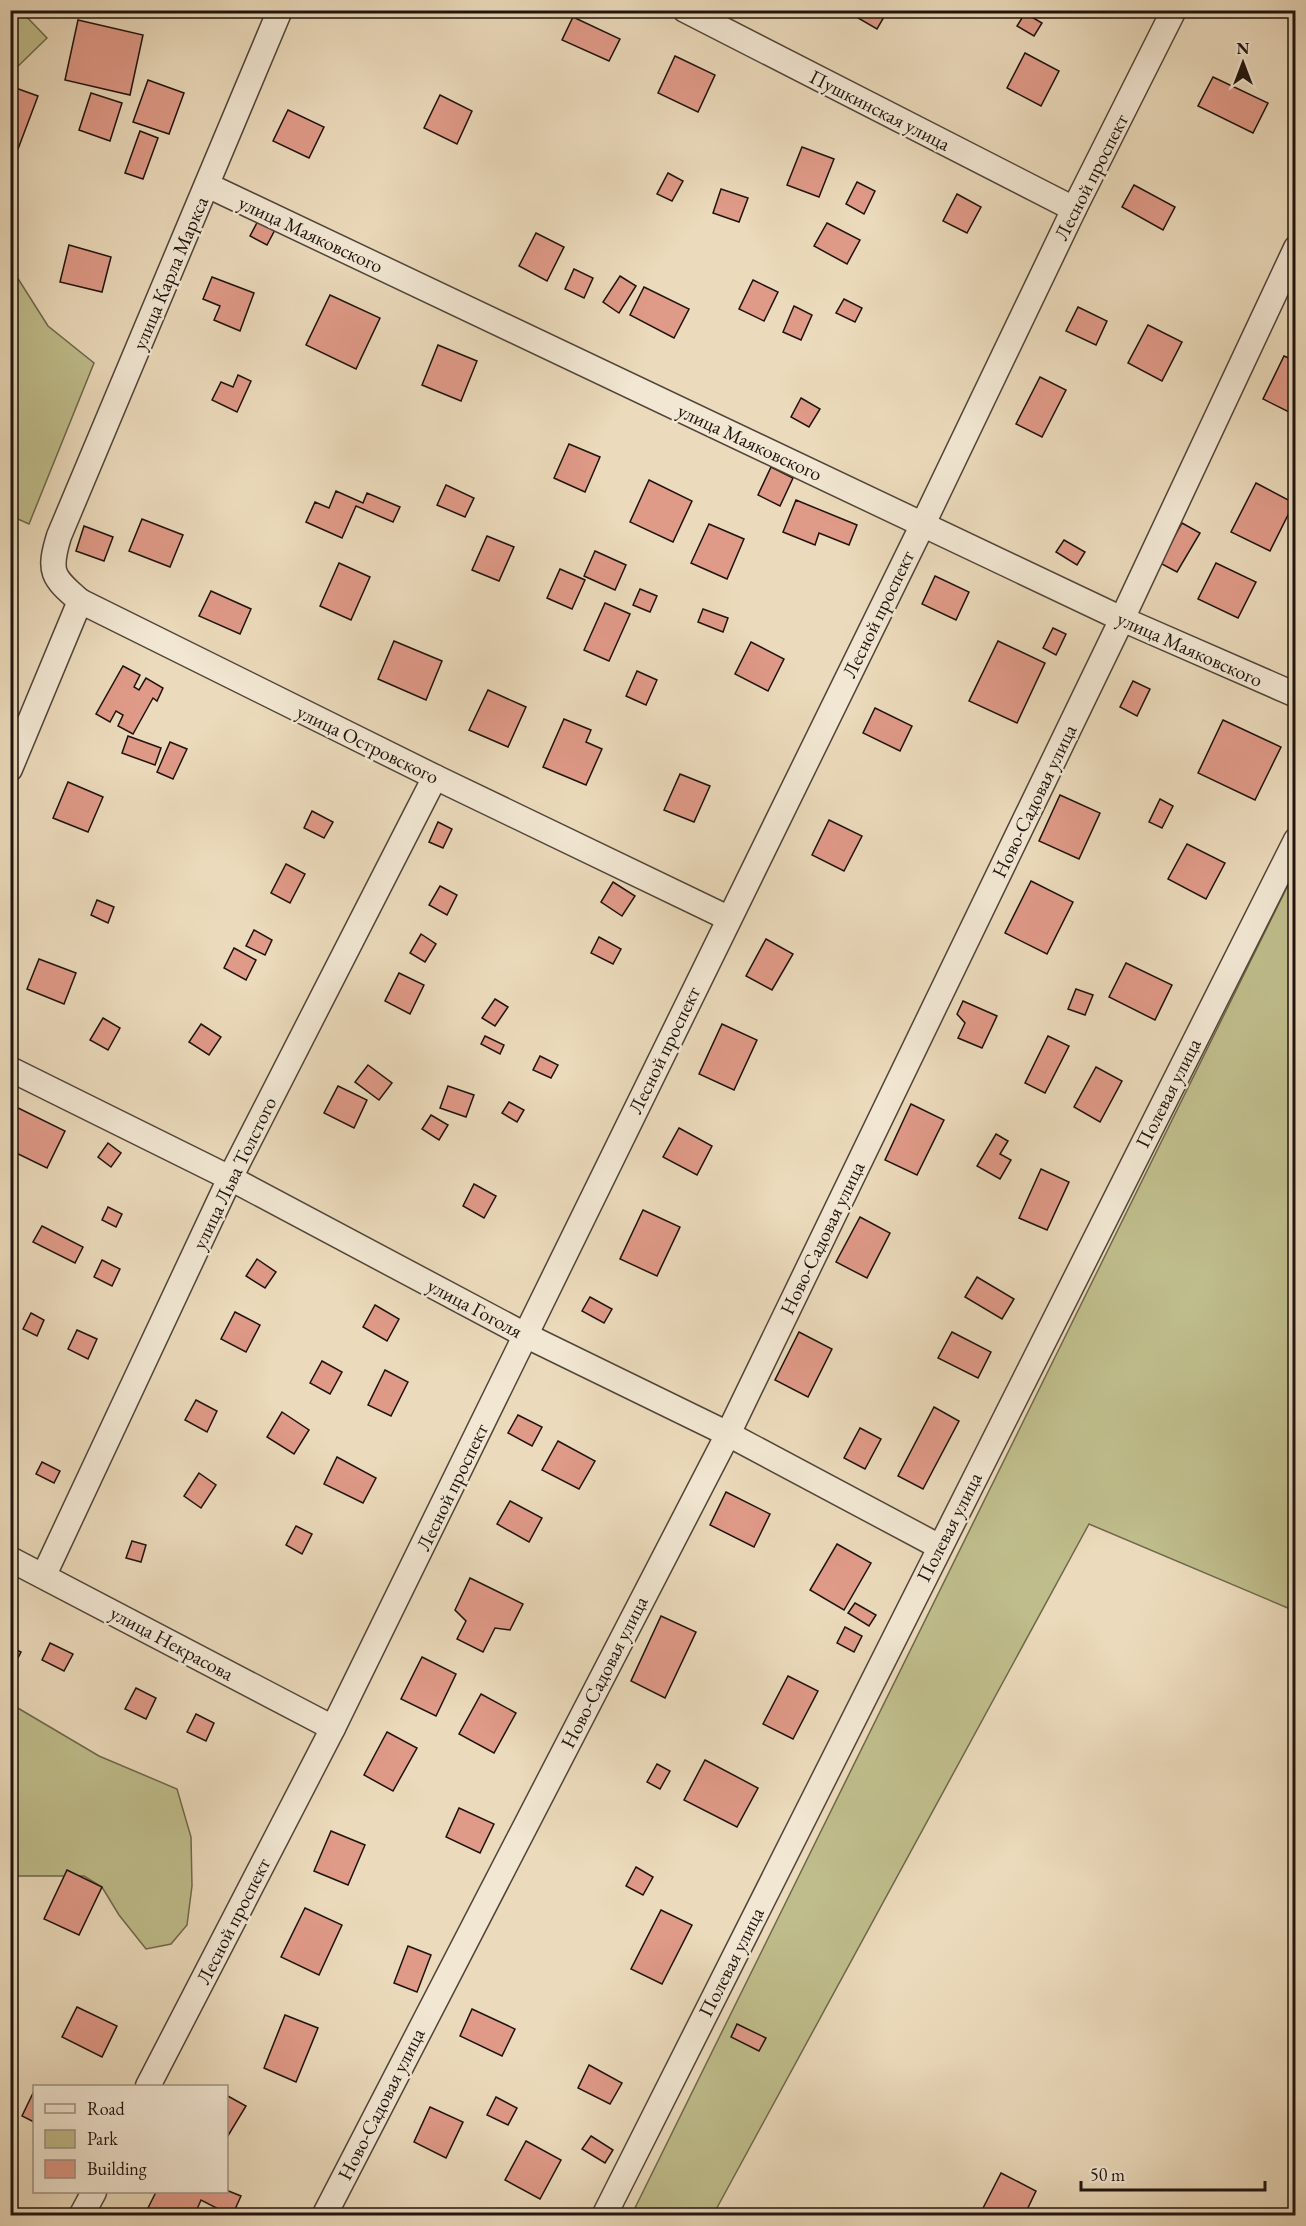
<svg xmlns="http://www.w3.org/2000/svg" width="1306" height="2226" font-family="'EB Garamond',serif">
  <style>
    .green { fill: #bfbd8b; stroke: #6e684c; stroke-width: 1.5 }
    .building { fill: #e09a88; stroke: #1e130e; stroke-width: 1.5 }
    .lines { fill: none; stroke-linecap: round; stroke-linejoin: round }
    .street-casing { stroke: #514539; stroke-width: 27 }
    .street { stroke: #f2e7d3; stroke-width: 24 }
    .labels { text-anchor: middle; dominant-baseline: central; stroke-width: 5; stroke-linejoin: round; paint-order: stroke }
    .street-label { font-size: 20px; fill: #1e130e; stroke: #f2e7d3 }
  </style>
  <rect width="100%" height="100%" fill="#ebdabb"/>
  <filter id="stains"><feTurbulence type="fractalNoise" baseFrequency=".00333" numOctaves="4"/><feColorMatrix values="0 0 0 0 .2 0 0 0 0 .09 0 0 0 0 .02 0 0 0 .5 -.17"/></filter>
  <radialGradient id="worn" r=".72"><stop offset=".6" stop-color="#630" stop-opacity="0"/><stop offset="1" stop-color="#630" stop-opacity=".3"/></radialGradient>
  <g class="green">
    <polygon points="11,10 21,11 47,38 11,73"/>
    <polygon points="10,266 48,326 94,363 29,524 11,516"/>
    <polygon points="1295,871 1295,1611 1089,1524 713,2215 631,2216"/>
    <polygon points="11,1704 99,1756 177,1789 191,1837 192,1886 187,1925 171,1944 146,1949 119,1915 102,1887 84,1876 15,1876 11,1883"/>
  </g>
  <g class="building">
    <polygon points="862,10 888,10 877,29 858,18"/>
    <polygon points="1025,13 1042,23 1034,36 1017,26"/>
    <polygon points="573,17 620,39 609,61 562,40"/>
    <polygon points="78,20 143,35 130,95 65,80"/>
    <polygon points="1025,53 1059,71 1041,106 1007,88"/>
    <polygon points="675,56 715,75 698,112 658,93"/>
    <polygon points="1213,77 1268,103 1253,133 1198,106"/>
    <polygon points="148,80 184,93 169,134 133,122"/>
    <polygon points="10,86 38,96 18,149 10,146"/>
    <polygon points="91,93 122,103 110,141 79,130"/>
    <polygon points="440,95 472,111 457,144 424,128"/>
    <polygon points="288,110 324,127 309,158 273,141"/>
    <polygon points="140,131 158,138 143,179 125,173"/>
    <polygon points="802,147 834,159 819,197 787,185"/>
    <polygon points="668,173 683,181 672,201 657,194"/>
    <polygon points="857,182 875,191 864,214 846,204"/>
    <polygon points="1134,185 1175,207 1163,230 1122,207"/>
    <polygon points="721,189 748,198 739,222 713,213"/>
    <polygon points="957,194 981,207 967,233 943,221"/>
    <polygon points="261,215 278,224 267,245 250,236"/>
    <polygon points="827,223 860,240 847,264 814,246"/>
    <polygon points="536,233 564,247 547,281 519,266"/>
    <polygon points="69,245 111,257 102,292 60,282"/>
    <polygon points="574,269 593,278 584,298 565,289"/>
    <polygon points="620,276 636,286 619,313 603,302"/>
    <polygon points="212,277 254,293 240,331 214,320 220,306 203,299"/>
    <polygon points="753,280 778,292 764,321 739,309"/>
    <polygon points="644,287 689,309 674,338 630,315"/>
    <polygon points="330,295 380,318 356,369 306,345"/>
    <polygon points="844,299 862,308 855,322 836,313"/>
    <polygon points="794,306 812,315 801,340 783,332"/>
    <polygon points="1078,307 1107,321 1096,345 1066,331"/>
    <polygon points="1148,325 1182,342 1162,381 1128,363"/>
    <polygon points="438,345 477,361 461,401 422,385"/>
    <polygon points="1284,356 1296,361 1296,408 1293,414 1263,399"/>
    <polygon points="238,375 251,381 237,412 212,400 221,382 233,387"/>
    <polygon points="1040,377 1066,390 1042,437 1016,424"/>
    <polygon points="801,398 820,409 809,427 791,417"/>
    <polygon points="569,444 600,457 585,492 554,478"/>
    <polygon points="771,467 793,478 780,506 758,495"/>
    <polygon points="649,480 692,501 673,542 630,522"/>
    <polygon points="1256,483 1294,503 1270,551 1231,532"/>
    <polygon points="446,485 474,498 465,517 437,505"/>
    <polygon points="336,491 363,503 367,493 400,507 393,522 356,506 342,538 306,522 315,502 329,508"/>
    <polygon points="796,500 857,525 849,545 819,533 815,545 783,532"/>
    <polygon points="142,519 183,535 170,567 129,551"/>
    <polygon points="1182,523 1200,533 1177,572 1160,563"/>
    <polygon points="709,524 744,539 727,579 691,563"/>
    <polygon points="84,526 113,537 104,561 76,551"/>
    <polygon points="487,536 514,547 499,581 472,570"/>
    <polygon points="1064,540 1085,552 1077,565 1056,552"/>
    <polygon points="595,551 626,565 615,590 584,576"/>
    <polygon points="339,563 370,577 351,620 320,606"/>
    <polygon points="1216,563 1256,582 1238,618 1198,599"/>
    <polygon points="560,569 585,580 572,609 547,598"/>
    <polygon points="935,576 969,592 956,620 922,604"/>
    <polygon points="640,589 657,596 650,612 633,605"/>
    <polygon points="211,591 251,609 240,634 199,616"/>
    <polygon points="605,603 630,614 609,661 584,650"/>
    <polygon points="703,609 728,618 723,632 698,622"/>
    <polygon points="1053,628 1066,634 1056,655 1043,648"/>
    <polygon points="394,641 442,661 426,700 378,679"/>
    <polygon points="998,641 1045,663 1017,723 969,701"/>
    <polygon points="751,642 784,659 768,691 735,674"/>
    <polygon points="123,666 140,675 134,687 139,690 146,678 163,688 157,701 153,698 133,734 118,726 123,715 116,711 110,722 96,714"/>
    <polygon points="637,671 657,680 646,705 626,696"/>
    <polygon points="1133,681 1150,689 1137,716 1120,707"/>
    <polygon points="488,690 526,707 508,747 469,730"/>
    <polygon points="875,708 912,726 900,751 863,733"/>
    <polygon points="564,719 591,730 586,742 602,749 586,785 543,767"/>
    <polygon points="1223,720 1281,747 1255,800 1198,773"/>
    <polygon points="128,736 161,748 155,765 122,753"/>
    <polygon points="170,742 187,749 173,779 157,772"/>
    <polygon points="680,774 710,786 694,822 664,810"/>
    <polygon points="68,782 103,797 88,832 53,818"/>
    <polygon points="1060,795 1100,813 1079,859 1039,841"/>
    <polygon points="1160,799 1173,806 1162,828 1149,822"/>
    <polygon points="312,811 333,822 324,838 304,828"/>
    <polygon points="829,820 862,836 844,871 812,855"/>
    <polygon points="438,822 452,829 443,848 429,842"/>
    <polygon points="1187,844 1225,863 1206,899 1168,879"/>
    <polygon points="286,864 305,874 290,903 271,893"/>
    <polygon points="1031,881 1073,902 1047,954 1005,933"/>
    <polygon points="613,882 635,896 622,916 601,902"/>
    <polygon points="440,886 457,895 447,915 429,905"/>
    <polygon points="97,900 114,907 108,923 91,915"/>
    <polygon points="254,930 272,940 265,955 246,946"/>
    <polygon points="421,934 436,944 425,962 410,953"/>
    <polygon points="599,937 621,949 613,964 591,953"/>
    <polygon points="766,939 793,954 772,990 746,976"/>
    <polygon points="234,948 256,960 246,980 224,968"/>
    <polygon points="39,959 76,973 64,1004 27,989"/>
    <polygon points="1126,963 1172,985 1155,1020 1109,997"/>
    <polygon points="399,973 424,985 410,1014 385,1001"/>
    <polygon points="1076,989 1093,995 1085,1015 1068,1009"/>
    <polygon points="495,999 508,1007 495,1026 482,1018"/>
    <polygon points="963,1001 997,1016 982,1048 958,1038 965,1023 957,1014"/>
    <polygon points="103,1018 120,1028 108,1050 90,1040"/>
    <polygon points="201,1024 221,1037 209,1055 189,1042"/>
    <polygon points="722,1024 757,1040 734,1090 699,1074"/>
    <polygon points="485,1036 504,1045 500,1054 481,1044"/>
    <polygon points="1048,1036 1069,1046 1045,1093 1025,1083"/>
    <polygon points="540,1056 558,1065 551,1078 533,1070"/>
    <polygon points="368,1065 392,1083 379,1100 355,1082"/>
    <polygon points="1096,1067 1122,1081 1100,1122 1074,1107"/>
    <polygon points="338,1086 367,1100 354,1128 324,1113"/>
    <polygon points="448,1086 474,1095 466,1117 440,1108"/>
    <polygon points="509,1102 524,1110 517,1122 502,1113"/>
    <polygon points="10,1104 65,1131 47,1168 10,1150"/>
    <polygon points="911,1104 944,1120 917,1175 885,1160"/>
    <polygon points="431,1115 448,1125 439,1140 422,1129"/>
    <polygon points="679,1128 712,1146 697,1175 663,1157"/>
    <polygon points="996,1134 1008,1141 1000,1154 1011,1160 1000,1179 977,1166"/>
    <polygon points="108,1143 121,1153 111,1167 98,1157"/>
    <polygon points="1041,1169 1069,1182 1047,1230 1019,1218"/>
    <polygon points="474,1184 496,1196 484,1218 463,1206"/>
    <polygon points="108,1207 122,1214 116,1227 102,1220"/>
    <polygon points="643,1210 680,1227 657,1276 620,1259"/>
    <polygon points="860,1217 890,1233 867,1278 836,1262"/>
    <polygon points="42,1226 83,1247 75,1263 33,1242"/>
    <polygon points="257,1259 276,1272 265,1288 246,1276"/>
    <polygon points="102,1260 120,1269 112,1286 94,1277"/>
    <polygon points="977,1277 1014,1299 1002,1319 965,1297"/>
    <polygon points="590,1297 612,1309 604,1323 582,1311"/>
    <polygon points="375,1305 399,1319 387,1341 363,1327"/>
    <polygon points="235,1312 260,1325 246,1352 221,1339"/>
    <polygon points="31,1313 44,1320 37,1336 23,1329"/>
    <polygon points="77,1330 97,1339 88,1359 68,1349"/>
    <polygon points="799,1332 832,1349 808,1397 775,1380"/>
    <polygon points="952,1332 991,1352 978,1378 938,1358"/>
    <polygon points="322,1361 342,1372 330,1394 310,1383"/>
    <polygon points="385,1370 408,1382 391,1416 368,1405"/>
    <polygon points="196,1400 217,1411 207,1432 185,1420"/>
    <polygon points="934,1407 959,1421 923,1489 898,1476"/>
    <polygon points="282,1412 309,1430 294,1454 267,1437"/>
    <polygon points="518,1415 542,1427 532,1446 508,1433"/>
    <polygon points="860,1428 881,1439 865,1469 844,1458"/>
    <polygon points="558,1441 595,1461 579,1489 542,1470"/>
    <polygon points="337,1457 376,1478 363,1503 324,1484"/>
    <polygon points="42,1462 60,1471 54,1483 36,1474"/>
    <polygon points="199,1473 216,1485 201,1508 184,1496"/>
    <polygon points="726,1492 770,1514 754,1547 710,1525"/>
    <polygon points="510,1501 542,1518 529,1542 497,1524"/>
    <polygon points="296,1526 312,1534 302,1554 286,1545"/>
    <polygon points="132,1541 146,1545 141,1562 126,1558"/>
    <polygon points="837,1544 871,1563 844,1610 810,1590"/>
    <polygon points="470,1578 523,1604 510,1630 495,1628 483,1652 457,1639 466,1621 455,1610"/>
    <polygon points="855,1603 876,1615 869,1626 848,1613"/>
    <polygon points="661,1616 696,1632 665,1698 631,1681"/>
    <polygon points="845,1627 862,1636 854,1652 837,1643"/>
    <polygon points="50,1643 73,1654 64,1671 42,1660"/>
    <polygon points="11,1647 21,1652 10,1673 10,1649"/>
    <polygon points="422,1657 456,1674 436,1716 401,1699"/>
    <polygon points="788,1676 818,1691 793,1739 763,1724"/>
    <polygon points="136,1688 156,1698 146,1719 125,1709"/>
    <polygon points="481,1694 516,1713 494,1753 459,1734"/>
    <polygon points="196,1714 214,1723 206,1741 187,1732"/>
    <polygon points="387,1732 417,1748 393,1791 364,1775"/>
    <polygon points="705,1760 758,1788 737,1827 684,1800"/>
    <polygon points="657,1764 670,1771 660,1789 647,1782"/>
    <polygon points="459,1808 494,1824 480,1853 446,1837"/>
    <polygon points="331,1831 365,1845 348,1885 314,1871"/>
    <polygon points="636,1867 653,1877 643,1895 626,1886"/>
    <polygon points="67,1870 102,1887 79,1935 44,1919"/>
    <polygon points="305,1908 342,1925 319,1975 281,1957"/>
    <polygon points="661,1910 692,1925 662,1984 631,1969"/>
    <polygon points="408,1946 431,1955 417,1992 394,1983"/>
    <polygon points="77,2007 117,2026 102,2057 62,2037"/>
    <polygon points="472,2009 515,2029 502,2056 460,2036"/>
    <polygon points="285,2015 318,2028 296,2082 264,2068"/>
    <polygon points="737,2024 766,2038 759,2051 731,2037"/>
    <polygon points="589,2065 622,2083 610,2104 578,2088"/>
    <polygon points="34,2091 34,2122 22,2116"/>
    <polygon points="226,2095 246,2106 226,2139"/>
    <polygon points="496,2097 517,2108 508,2125 487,2115"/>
    <polygon points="430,2107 463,2122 446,2158 414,2142"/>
    <polygon points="591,2136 613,2150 605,2163 582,2149"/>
    <polygon points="526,2141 561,2160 540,2199 505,2180"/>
    <polygon points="1001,2173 1036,2191 1024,2216 979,2216"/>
    <polygon points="226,2190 241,2196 232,2216 201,2200 194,2216 144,2216 156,2192"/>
  </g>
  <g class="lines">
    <defs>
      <g id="street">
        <path d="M280,10L59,536C48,572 52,577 80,601L435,777L728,918"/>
        <polyline points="685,10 1074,209"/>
        <polyline points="207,185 1122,619 1296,695"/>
        <polyline points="10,769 80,601"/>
        <polyline points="10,1069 230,1178 527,1336 728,1434 940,1547"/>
        <polyline points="10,1559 333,1728"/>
        <polyline points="44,1575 230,1178 435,777"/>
        <polyline points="148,2086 333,1728 923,524 1074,209 1174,10"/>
        <polyline points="81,2216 94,2192"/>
        <polyline points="324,2216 728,1434 1122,619 1296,248"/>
        <polyline points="604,2216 1296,840"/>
      </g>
    </defs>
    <use href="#street" class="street-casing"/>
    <use href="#street" class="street"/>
  </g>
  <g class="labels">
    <g class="street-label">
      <text transform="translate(880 110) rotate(27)">Пушкинская улица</text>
      <text transform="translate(1091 177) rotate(-63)">Лесной проспект</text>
      <text transform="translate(311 234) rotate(25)">улица Маяковского</text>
      <text transform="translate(170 273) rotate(-67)">улица Карла Маркса</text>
      <text transform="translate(750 442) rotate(25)">улица Маяковского</text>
      <text transform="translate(878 614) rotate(-64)">Лесной проспект</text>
      <text transform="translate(1190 649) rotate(24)">улица Маяковского</text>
      <text transform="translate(368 744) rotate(26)">улица Островского</text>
      <text transform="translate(1034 801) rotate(-64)">Ново-Садовая улица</text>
      <text transform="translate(664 1050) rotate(-64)">Лесной проспект</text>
      <text transform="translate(1168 1093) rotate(-63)">Полевая улица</text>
      <text transform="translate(234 1173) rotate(-64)">улица Льва Толстого</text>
      <text transform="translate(822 1238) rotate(-64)">Ново-Садовая улица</text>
      <text transform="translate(475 1308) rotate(28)">улица Гоголя</text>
      <text transform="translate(452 1487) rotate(-64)">Лесной проспект</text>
      <text transform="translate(949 1527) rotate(-63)">Полевая улица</text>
      <text transform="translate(172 1643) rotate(28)">улица Некрасова</text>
      <text transform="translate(604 1672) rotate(-63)">Ново-Садовая улица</text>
      <text transform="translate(233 1921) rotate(-63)">Лесной проспект</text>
      <text transform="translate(731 1962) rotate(-63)">Полевая улица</text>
      <text transform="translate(381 2104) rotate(-63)">Ново-Садовая улица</text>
    </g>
  </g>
  <rect width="1306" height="2226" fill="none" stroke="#ebdabb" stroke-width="36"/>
  <rect x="12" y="12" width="1282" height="2202" fill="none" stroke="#1e130e" stroke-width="3"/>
  <rect x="18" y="18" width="1270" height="2190" fill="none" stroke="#1e130e" stroke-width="1.5"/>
  <rect x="33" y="2085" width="195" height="108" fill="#f2e7d3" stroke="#9d9284" stroke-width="1.5"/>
  <rect x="45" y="2104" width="30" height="9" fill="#f2e7d3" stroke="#9d9284" stroke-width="1.5"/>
  <text x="87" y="2115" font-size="18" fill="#1e130e">Road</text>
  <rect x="45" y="2130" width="30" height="18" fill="#bfbd8b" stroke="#9d9284" stroke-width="1.5"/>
  <text x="87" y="2145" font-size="18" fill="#1e130e">Park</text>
  <rect x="45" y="2160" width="30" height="18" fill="#e09a88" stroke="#9d9284" stroke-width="1.5"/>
  <text x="87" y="2175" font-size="18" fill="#1e130e">Building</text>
  <g transform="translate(1243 63)" stroke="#f2e7d3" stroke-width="4.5" paint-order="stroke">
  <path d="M0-4.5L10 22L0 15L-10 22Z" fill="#1e130e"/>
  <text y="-9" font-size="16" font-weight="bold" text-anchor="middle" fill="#1e130e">N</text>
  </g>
  <path d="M1081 2181v9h184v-9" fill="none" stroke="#1e130e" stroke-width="3"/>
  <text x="1090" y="2181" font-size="18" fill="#1e130e" stroke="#f2e7d3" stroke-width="4.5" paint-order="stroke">50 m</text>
  <rect width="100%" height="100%" filter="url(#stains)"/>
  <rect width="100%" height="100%" fill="url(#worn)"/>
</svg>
